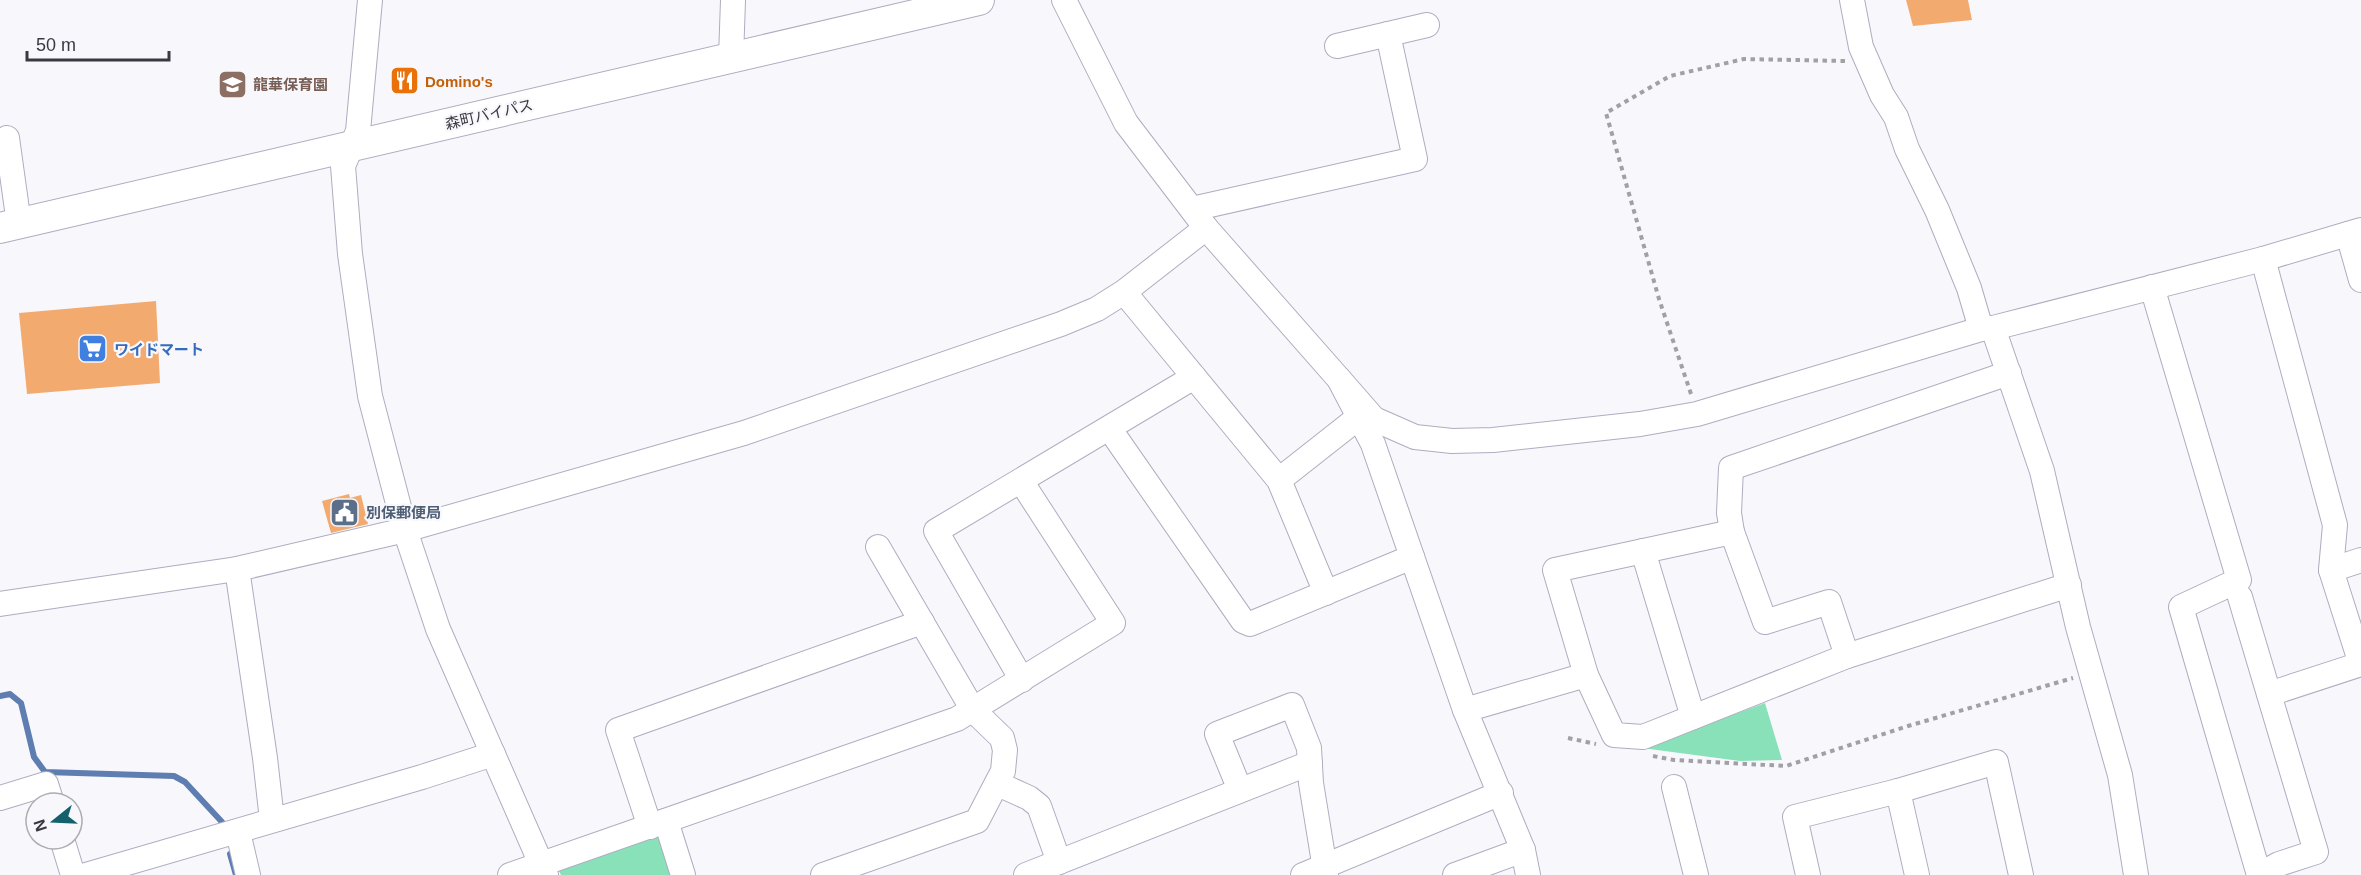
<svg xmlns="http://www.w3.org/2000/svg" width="2361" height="875" font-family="Arial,'Noto Sans JP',sans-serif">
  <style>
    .green { fill: #89e1b9 }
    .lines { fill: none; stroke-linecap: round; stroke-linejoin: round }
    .stream { stroke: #5e7eb1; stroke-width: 6 }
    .building { fill: #f3aa6f }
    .minor-casing { stroke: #afacc0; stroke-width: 26 }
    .major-casing { stroke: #afacc0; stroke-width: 32 }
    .path { stroke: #a0a0a6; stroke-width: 4; stroke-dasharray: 4.5 4.5; stroke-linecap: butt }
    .minor { stroke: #fff; stroke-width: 24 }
    .major { stroke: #fff; stroke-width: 30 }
    .labels { text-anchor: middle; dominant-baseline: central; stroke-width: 4.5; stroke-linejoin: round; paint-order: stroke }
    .food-label { font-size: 15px; font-weight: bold; fill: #c56008; stroke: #f8f8fc; text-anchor: start }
    .education-label { font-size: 15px; font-weight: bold; fill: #785e54; stroke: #f8f8fc; text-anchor: start }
    .street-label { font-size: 15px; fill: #3a3941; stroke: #f8f8fc }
    .shop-label { font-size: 15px; font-weight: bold; fill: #366cbe; stroke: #f8f8fc; text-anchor: start }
    .service-label { font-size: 15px; font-weight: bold; fill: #4e5e75; stroke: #f8f8fc; text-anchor: start }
  </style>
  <rect width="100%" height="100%" fill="#f8f8fc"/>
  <g class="green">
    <polygon points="1765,703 1782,760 1740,761 1642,748"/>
    <polygon points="657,834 664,838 676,875 561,875 558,869"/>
  </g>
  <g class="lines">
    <g class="stream">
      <polyline points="0,696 10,694 21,703 34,757 45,772 174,776 185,782 222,822"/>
      <polyline points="230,854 236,875"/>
    </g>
  </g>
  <g class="building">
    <polygon points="1906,0 1968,0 1972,20 1913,26"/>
    <polygon points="156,301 160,383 27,394 19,313"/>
    <polygon points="349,494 350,498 361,495 368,524 331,533 322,501"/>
  </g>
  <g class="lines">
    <defs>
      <g id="minor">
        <polyline points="370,0 358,131 343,166 350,254 370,396 405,530 438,629 546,875"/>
        <polyline points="1064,0 1126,123 1206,228 1339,379 1373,444 1465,710 1523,850 1528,875"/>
        <polyline points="1852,0 1861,47 1882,95 1896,117 1907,149 1937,210 1969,288 1981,329"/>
        <polyline points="1337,46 1427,25"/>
        <polyline points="731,58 733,0"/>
        <polyline points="7,138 19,224"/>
        <polyline points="1192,209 1415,159 1388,34"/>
        <polyline points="2348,234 2361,280"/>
        <polyline points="2263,259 2335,525 2331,570 2361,664 2269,694"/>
        <polyline points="2152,287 2239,580 2181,607 2259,875 2279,864 2316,852 2240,597"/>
        <polyline points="1124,292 1279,480 1326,593"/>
        <polyline points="1993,328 2042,471 2078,627 2120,775 2136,875"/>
        <polyline points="1339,379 1374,419 1415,437 1452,441 1493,440 1640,424 1697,414 1981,329 1993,328 2263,259 2361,230"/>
        <polyline points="1109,428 1243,621 1250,624 1412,557"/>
        <polyline points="1279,480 1359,417"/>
        <polyline points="1732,532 1555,570 1586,675 1614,735 1643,737 1847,656 2069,585"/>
        <polyline points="1643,551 1693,717"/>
        <polyline points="237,569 265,758 272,820"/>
        <polyline points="2331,570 2361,560"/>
        <polyline points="0,604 237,569 405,530 744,433 1061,324 1097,309 1124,292 1206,228"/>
        <polyline points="1847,656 1829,602 1765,622 1732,532 1729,513 1731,468 2009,373"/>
        <polyline points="1022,680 936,531 1194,377"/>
        <polyline points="1465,710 1586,675"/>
        <polyline points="998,784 1029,798 1039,806 1059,862"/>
        <polyline points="1674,787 1696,875"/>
        <polyline points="1240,790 1217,734 1292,705 1309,748 1311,783 1326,875"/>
        <polyline points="1898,791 1917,875"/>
        <polyline points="0,798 46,784 52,803"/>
        <polyline points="666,821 683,875"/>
        <polyline points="650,827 618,730 922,622"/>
        <polyline points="238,832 248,875"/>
        <polyline points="62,839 73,875"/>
        <polyline points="86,875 422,777 493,754"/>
        <polyline points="510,875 957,719 1113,623 1021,481"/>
        <polyline points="823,875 977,821 1003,771 1005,750 1002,738 973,710 878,547"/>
        <polyline points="1026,875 1310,763"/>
        <polyline points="1303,875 1501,793"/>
        <polyline points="1455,875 1523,850"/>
        <polyline points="1808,875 1795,817 1898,791 1996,762 2021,875"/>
      </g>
      <polyline id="major" points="0,228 979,0"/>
    </defs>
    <use href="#minor" class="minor-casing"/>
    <use href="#major" class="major-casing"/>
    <g class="path">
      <polyline points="1691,394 1659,299 1606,113 1670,76 1744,59 1845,61"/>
      <polyline points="1568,738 1596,744"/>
      <polyline points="1653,756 1674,760 1786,766 1908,726 2073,678"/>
    </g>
    <use href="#minor" class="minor"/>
    <use href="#major" class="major"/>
  </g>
  <defs>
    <symbol id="restaurant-square" viewBox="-11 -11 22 22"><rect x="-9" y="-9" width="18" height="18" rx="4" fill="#e8710a" stroke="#f8f8fc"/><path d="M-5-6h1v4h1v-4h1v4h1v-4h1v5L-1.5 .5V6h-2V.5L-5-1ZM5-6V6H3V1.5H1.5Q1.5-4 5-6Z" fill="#fff"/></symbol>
    <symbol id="school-square" viewBox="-11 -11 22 22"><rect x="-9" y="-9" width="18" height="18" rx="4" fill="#8d6e63" stroke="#f8f8fc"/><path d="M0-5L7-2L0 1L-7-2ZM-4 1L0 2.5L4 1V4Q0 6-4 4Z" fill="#fff"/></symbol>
    <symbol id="supermarket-square" viewBox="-11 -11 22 22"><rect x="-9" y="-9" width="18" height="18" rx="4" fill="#3f7fe0" stroke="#f8f8fc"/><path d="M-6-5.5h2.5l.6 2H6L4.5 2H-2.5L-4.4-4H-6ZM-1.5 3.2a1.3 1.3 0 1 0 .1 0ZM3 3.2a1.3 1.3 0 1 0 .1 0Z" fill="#fff"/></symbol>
    <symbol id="civic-square" viewBox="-11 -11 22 22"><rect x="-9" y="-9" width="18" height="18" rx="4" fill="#5c6f8a" stroke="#f8f8fc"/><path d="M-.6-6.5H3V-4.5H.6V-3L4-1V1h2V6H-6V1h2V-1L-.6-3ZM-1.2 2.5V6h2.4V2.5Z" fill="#fff"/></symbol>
  </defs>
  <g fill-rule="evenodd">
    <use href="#restaurant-square" x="388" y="64" width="33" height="33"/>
    <use href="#school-square" x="216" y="68" width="33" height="33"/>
    <use href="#supermarket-square" x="76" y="332" width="33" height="33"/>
    <use href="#civic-square" x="328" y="496" width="33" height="33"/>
  </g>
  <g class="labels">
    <g class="food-label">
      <text x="425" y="81">Domino's</text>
    </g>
    <g class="education-label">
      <text x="253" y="84">龍華保育園</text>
    </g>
    <g class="street-label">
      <text transform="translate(489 114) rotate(-13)">森町バイパス</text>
    </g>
    <g class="shop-label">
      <text x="114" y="349">ワイドマート</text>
    </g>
    <g class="service-label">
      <text x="366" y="512">別保郵便局</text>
    </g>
  </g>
  <g transform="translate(54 821) rotate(252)"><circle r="28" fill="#f8f8fc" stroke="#acacb1" stroke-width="1.5"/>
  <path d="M0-4.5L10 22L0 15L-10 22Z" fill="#14616c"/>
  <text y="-9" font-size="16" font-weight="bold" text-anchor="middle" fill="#3a3941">N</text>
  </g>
  <path d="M27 51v9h142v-9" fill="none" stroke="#3a3941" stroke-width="3"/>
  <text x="36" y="51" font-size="18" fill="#3a3941" stroke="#f8f8fc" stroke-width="4.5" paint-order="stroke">50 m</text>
</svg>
